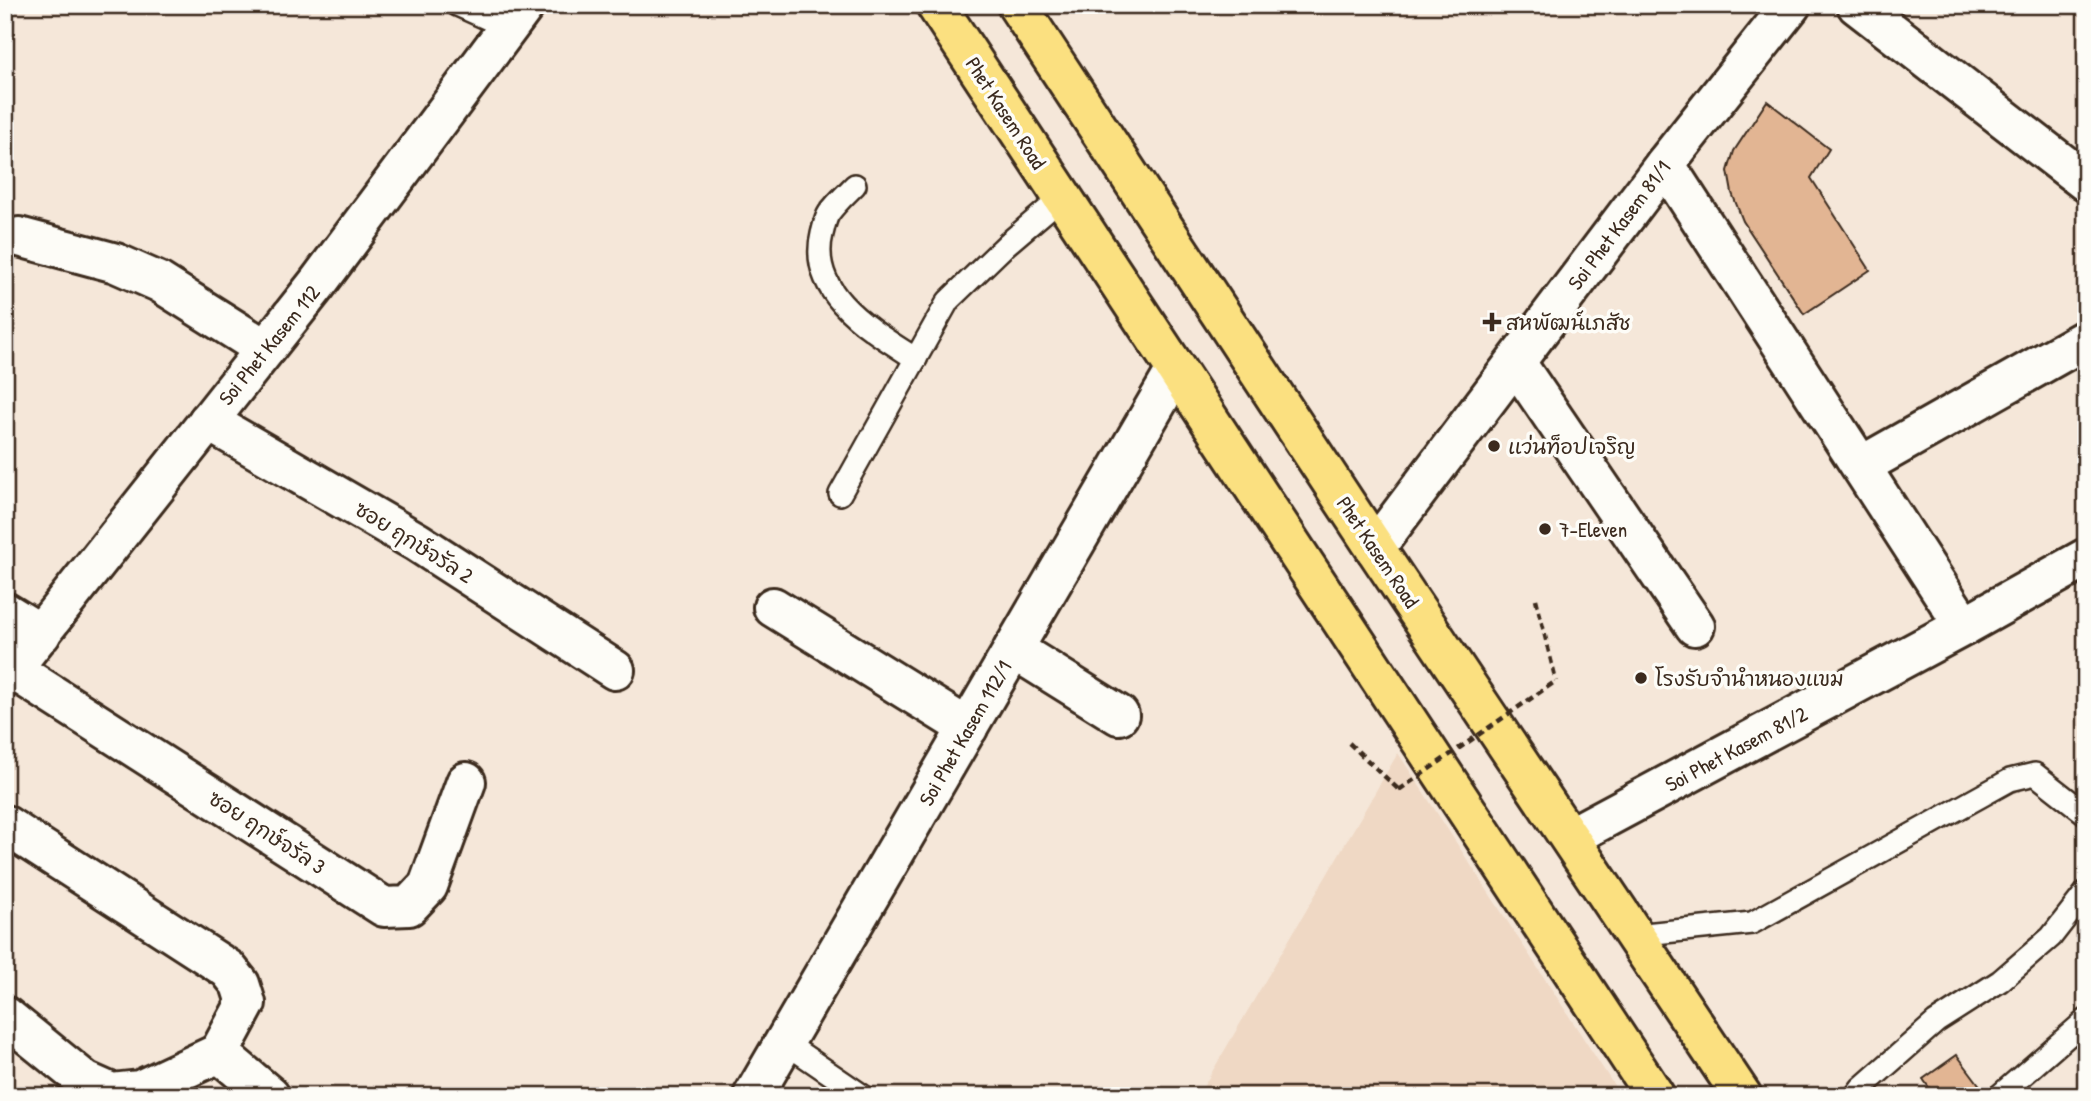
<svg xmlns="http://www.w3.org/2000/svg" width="2091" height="1101" font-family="'Patrick Hand','Playpen Sans Thai',sans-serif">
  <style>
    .built { fill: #efd8c4 }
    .building { fill: #e2b593; stroke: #3b2a1e; stroke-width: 2 }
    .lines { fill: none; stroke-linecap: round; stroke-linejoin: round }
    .lane-casing { stroke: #3b2a1e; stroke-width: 26 }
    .street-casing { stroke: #3b2a1e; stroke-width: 44 }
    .primary-casing { stroke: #3b2a1e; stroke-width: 44 }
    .path { stroke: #3b2a1e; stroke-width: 4.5; stroke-dasharray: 7 5; stroke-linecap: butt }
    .lane { stroke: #fdfcf7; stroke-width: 21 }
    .street { stroke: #fdfcf7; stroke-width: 38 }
    .primary { stroke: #fbe080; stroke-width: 38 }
    .path-bridge { stroke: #3b2a1e; stroke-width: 4.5; stroke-dasharray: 7 5; stroke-linecap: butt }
    .poi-dot { fill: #3b2a1e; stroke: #fdfcf7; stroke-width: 2.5 }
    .labels { text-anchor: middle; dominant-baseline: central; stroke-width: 7; stroke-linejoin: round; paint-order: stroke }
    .street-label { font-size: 21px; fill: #3b2a1e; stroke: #fdfcf7 }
    .poi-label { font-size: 21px; fill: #3b2a1e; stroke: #fdfcf7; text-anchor: start }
  </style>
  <rect width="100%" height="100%" fill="#f5e7d9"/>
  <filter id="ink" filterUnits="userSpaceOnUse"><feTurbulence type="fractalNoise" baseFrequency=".0143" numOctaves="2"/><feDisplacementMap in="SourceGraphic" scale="14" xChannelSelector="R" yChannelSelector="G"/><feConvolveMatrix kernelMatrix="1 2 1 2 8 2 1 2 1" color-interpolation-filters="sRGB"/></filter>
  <g filter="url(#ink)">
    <polygon class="built" points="1398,753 1621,1096 1198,1096"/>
    <g class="building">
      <polygon points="1767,101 1829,149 1811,178 1870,270 1804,314 1743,221 1732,193 1728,171 1734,151"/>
      <polygon points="1957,1055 1984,1091 1977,1096 1935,1096 1923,1079"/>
    </g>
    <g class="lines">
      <defs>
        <g id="lane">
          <polyline points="457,5 508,28"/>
          <path d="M855,185C846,194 836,203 829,213C825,219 824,227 822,234C807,295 873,331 916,359"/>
          <polyline points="840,494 948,301 1007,244 1061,198"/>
          <polyline points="1635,935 1752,923 2010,780 2035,774 2086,814"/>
          <polyline points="784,1042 863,1096"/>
          <polyline points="1855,1096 1861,1088 1936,1022 2000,981 2051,937 2086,892"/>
          <polyline points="1999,1096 2086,1020"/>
        </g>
        <g id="street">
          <polyline points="1857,5 2086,182"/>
          <polyline points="1665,164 1964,626"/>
          <polyline points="19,237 116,263 159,282 265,349"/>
          <polyline points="1516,363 1695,626"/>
          <polyline points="208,421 417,542 615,670"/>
          <polyline points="1861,466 2086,339"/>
          <polyline points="1375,548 1665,164 1791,5"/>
          <polyline points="773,607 968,728"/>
          <polyline points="5,612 41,634"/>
          <polyline points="1013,649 1119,715"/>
          <polyline points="12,669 384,907 409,906 428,886 466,782"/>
          <polyline points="5,678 317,284 525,5"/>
          <polyline points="5,825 228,969 240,984 246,1003 219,1053 270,1096"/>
          <polyline points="1570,837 1964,626 2086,558"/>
          <polyline points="5,1016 85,1081 112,1093 140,1090 219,1053"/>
          <polyline points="753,1096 1176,370"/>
        </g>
        <g id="primary">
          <polyline points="936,5 1655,1096"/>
          <polyline points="1017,5 1375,548 1742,1096"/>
        </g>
      </defs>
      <use href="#lane" class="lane-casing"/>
      <use href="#street" class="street-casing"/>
      <use href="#primary" class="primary-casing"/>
      <g class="path">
        <polyline points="1536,599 1556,681"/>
        <polyline points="1349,743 1399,790"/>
      </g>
      <use href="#lane" class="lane"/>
      <use href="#street" class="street"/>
      <use href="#primary" class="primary"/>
      <polyline class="path-bridge" points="1399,790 1556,681"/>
    </g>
  </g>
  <g class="poi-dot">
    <path d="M1488.5 311.5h7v7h7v7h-7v7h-7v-7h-7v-7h7z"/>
    <circle cx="1494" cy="446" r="7"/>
    <circle cx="1545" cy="529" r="7"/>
    <circle cx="1641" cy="678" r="7"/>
  </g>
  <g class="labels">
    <g class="street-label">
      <text transform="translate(1006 113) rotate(57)">Phet Kasem Road</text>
      <text transform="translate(1619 225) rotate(-53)">Soi Phet Kasem 81/1</text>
      <text transform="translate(269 345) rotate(-51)">Soi Phet Kasem 112</text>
      <text transform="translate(414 542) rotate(32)">ซอย ฤกษ์จรัล 2</text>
      <text transform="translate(1378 552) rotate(56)">Phet Kasem Road</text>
      <text transform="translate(965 733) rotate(-60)">Soi Phet Kasem 112/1</text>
      <text transform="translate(1736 749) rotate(-28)">Soi Phet Kasem 81/2</text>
      <text transform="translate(267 832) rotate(33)">ซอย ฤกษ์จรัล 3</text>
    </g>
    <g class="poi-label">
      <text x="1506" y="322">สหพัฒน์เภสัช</text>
      <text x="1508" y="446">แว่นท็อปเจริญ</text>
      <text x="1559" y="529">7-Eleven</text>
      <text x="1655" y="678">โรงรับจำนำหนองแขม</text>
    </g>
  </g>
  <rect width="2091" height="1101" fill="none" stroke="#fdfcf7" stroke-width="28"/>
  <rect x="14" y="14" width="2063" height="1073" fill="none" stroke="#3b2a1e" stroke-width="2.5" filter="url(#ink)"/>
</svg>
